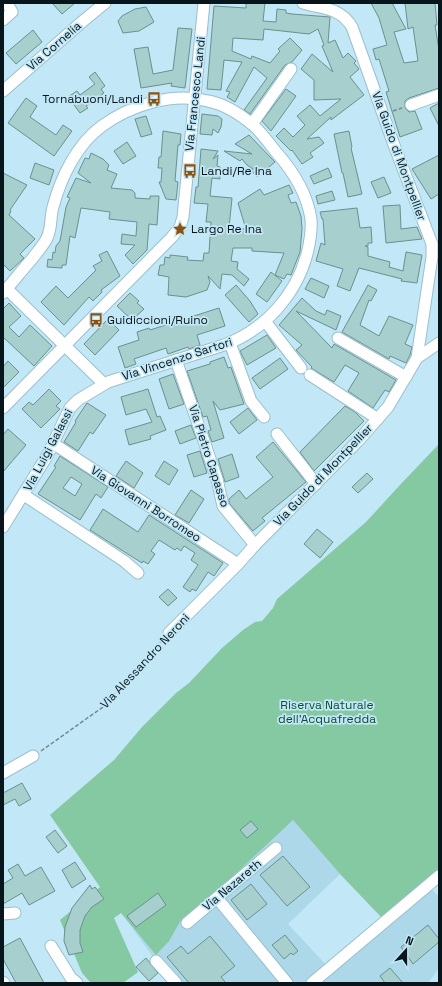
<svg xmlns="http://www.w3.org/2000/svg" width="442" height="986" font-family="'Space Grotesk',sans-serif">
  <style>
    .built { fill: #acd8e9 }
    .green { fill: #85c9a3 }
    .building { fill: #a6cfcd; stroke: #69918e; fill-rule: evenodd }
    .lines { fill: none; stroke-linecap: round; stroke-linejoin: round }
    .minor-casing { stroke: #9bbfcd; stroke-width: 13 }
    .path { stroke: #708a95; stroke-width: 1.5; stroke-dasharray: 4 2; stroke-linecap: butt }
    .minor { stroke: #fff; stroke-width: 11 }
    .labels { text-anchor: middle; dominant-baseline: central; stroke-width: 3.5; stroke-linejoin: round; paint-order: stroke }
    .street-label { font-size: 12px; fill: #08161b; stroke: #c2e7f6 }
    .poi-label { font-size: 12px; fill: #08161b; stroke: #c2e7f6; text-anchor: start }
    .park-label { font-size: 12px; fill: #0b4e31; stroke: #c2e7f6 }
  </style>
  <rect width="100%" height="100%" fill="#c2e7f6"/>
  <polygon class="built" points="293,820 340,874 288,924 329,968 428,885 439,897 439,968 428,983 176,983 156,961 120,911"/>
  <polygon class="green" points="439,444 439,871 382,918 340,874 293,820 218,890 181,920 169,941 156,955 121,913 114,918 138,972 123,983 91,983 82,973 60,920 100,887 50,815 114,760 142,727 176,693 189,683 222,648 243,630 255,622 262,621 273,608 277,599 366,522 399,486"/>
  <g class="building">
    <polygon points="52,3 75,3 62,14"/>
    <polygon points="246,3 265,3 263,21 276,22 277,9 286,10 286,13 292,14 330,17 328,43 335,40 343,58 348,53 356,61 354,63 359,69 350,77 364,95 331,120 331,117 307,139 319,137 324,143 310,153 313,157 302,164 292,150 291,151 276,136 284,128 293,137 305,125 297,116 310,105 320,116 341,99 314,100 314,80 301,69 312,54 333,72 322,46 324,45 318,29 309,34 264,29 263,40 233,38 232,51 251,59 252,56 270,63 280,51 278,49 290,38 302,50 292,62 285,65 250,114 244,110 267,78 254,67 235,102 227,97 230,92 226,91 242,62 224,60 221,90 207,89 214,6 246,8"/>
    <polygon points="371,3 392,3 406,29 394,32 404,63 418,61 413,27 408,29 405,3 435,3 437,25 435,25 439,50 439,88 409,98 405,101 405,108 409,112 415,111 422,129 400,137 386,92 389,91 379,59 376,60 373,49 387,45 379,18"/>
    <polygon points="146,7 154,22 139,31 123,33 118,21 122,16 135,9"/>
    <polygon points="178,28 192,29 185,88 171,86 172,83 141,88 134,49 148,47 153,74 173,70"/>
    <polygon points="33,30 42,42 16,64 6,53"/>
    <polygon points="95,72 105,86 101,89 104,93 86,106 88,108 80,113 68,97 77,91 80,95 95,84 89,77"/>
    <polygon points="286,89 296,96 271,131 262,121"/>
    <polygon points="26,98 37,106 30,117 56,135 63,125 72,131 54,156 8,123"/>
    <polygon points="439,103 439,126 430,108"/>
    <polygon points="202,114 218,116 222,119 221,127 218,133 213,129 212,135 200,134"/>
    <polygon points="146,116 152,134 141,137 135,119"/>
    <polygon points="163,131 181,134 180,145 178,145 175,181 178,182 176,200 166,199 159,182 161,182 162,168 158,168 159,157 161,157"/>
    <polygon points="349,131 352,147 351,148 362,194 348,197 343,173 342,173 334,134"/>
    <polygon points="249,135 275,162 257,177 250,169 253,169 247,165 242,159 240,161 224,151 252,154 235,144"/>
    <polygon points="127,142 136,156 123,164 114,151"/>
    <polygon points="201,149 218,151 213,159 218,155 217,166 220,167 220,179 212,178 210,196 232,198 229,228 246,229 238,203 260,189 264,195 289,185 293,193 288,195 291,203 296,202 301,216 302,229 300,252 291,275 287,274 284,279 275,275 284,253 252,251 252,248 233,248 231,261 238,262 237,269 249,279 244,286 232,275 222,274 220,289 208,276 210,282 207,290 186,297 168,295 169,277 158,275 160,265 164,265 165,257 170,258 170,255 188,257 187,260 203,261 204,253 209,253 211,222 206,222 208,204 194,203 196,187 198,187"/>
    <polygon points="91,153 103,159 109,165 107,170 117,174 111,188 132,190 135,193 135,198 150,199 150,196 159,196 157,225 149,224 147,250 133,264 125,255 135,245 121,244 122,234 136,236 137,222 109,219 110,212 81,208 75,238 70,236 66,265 62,265 62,268 47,267 48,259 52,260 53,252 55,253 56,246 60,241 66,207 70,198 67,197 76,178 91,183 78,173 85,158 89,159"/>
    <polygon points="439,155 439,194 431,199 412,169"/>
    <polygon points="35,163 54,170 49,185 30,178"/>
    <polygon points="328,168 332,177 314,184 310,176"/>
    <polygon points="3,173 27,185 10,210 11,211 9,215 35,239 20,254 24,258 10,271 3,264"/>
    <polygon points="384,177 391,193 378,198 371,182"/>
    <polygon points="332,191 335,200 318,204 316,196"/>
    <polygon points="400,205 401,229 417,227 422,239 386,243 383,206"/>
    <polygon points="357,208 360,228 371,227 372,243 368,243 368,246 365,246 368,247 368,256 390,262 389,267 403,271 406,252 422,255 417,283 401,281 402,279 359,268 350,291 337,286 343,269 316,261 321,243 325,245 323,219 322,219 320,212"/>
    <polygon points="107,251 120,276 101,290 102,292 93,301 89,297 64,325 41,302 56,286 68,298 96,270 93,266 102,261 99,255"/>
    <polygon points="271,272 282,281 267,302 256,294"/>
    <polygon points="311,278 329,286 324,298 305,289"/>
    <polygon points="236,285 250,301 258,314 249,322 225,295"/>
    <polygon points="368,285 377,290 371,301 369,300 360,325 379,336 389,316 413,325 405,344 412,347 410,355 406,363 390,356 389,359 342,332"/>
    <polygon points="130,293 139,301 137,303 144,309 132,320 117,306"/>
    <polygon points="302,298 316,311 325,315 327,310 341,316 336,330 296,311 332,348 334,344 396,380 389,392 385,390 373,408 348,391 359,373 345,365 334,382 311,368 312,367 296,350 302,345 279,325"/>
    <polygon points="9,303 21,316 9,327 19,337 30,325 52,346 34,366 3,337 3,309"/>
    <polygon points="219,308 225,326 197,335 200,345 189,349 188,347 168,354 166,348 134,359 136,364 125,368 118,347 139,340 137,332 149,328 150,330"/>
    <polygon points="108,319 119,330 95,355 84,344"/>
    <polygon points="267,335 276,348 247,365 240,351"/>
    <polygon points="224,357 228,368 231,367 244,404 220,410 213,401 224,438 212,442 208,431 211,430 207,416 203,417 187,371 210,364 210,362"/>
    <polygon points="280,358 288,369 260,389 252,378"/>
    <polygon points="8,361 19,372 3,388 3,367"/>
    <polygon points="173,374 184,404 169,409 159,379"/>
    <polygon points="49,389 61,401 56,406 60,409 41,428 22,409 29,402 33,405"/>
    <polygon points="148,389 157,417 160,416 166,430 150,436 151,439 129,445 125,430 152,422 146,409 126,415 121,397"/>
    <polygon points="87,403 106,415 93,434 90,432 78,451 64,442 76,422 75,421"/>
    <polygon points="345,406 355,412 364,421 314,471 300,452"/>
    <polygon points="248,408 257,420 239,434 230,422"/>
    <polygon points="191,425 196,438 180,444 175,431"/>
    <polygon points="8,429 26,445 3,472 3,435"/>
    <polygon points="273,442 306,482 262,518 265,521 253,531 229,503 229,499 239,490 246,499 273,477 256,457"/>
    <polygon points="200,451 207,473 194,477 187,455"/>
    <polygon points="232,454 239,477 225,482 218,459"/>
    <path d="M60,456L108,487L101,498L96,494L80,520L38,494L56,467L54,466ZM71,477L82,484L75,496L63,488Z"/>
    <polygon points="126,461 143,473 134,488 116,476"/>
    <polygon points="164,461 178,470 169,485 155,476"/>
    <polygon points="367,473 373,479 358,493 352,487"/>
    <polygon points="191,490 204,499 189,523 175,515"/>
    <polygon points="103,509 138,532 149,515 223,563 214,576 208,572 196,591 192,589 190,592 183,587 198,565 191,560 195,553 184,546 181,551 177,548 175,550 159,540 151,551 155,554 148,564 143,561 142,563 90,530"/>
    <polygon points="317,529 333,542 320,558 304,544"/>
    <polygon points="168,589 177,598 168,606 159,597"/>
    <polygon points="22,783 31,799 19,806 15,799 3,805 3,793"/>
    <polygon points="251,821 258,829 247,838 240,830"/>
    <polygon points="55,830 67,846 58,853 46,837"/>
    <polygon points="283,856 310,887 287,906 260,875"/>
    <polygon points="75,862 86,879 72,888 62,870"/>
    <polygon points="18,864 25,876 41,867 55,891 29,905 22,893 3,904 3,884 13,878 8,870"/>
    <polygon points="251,884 267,904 247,920 231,900"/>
    <polygon points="90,885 92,889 95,887 104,899 92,907 85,916 80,930 80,943 83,952 69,955 64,941 65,927 72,908"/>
    <polygon points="158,893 166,905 136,927 127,916"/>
    <polygon points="428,925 439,939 439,942 413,964 401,947"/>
    <polygon points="285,935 298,951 293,955 291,953 284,959 272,945"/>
    <polygon points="210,936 235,966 221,977 226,983 189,983 167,957 181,946 188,954"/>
    <polygon points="20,938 44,983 16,983 3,959 3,947"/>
    <polygon points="146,958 158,973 149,981 136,967"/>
    <polygon points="390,968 403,983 385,983 380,976"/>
  </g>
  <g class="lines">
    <defs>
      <g id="minor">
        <polyline points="3,20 12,12 8,5 8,3"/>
        <polyline points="3,91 83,21 105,3"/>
        <polyline points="411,105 439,95"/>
        <polyline points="252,124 291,69"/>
        <polyline points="7,289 104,384"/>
        <path d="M3,293C13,282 22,270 32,259C37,252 43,246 47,238C52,228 50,217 53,207C61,177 77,144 102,126C131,105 172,92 208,101C224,104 241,115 253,125C262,133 269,143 276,152C293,171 307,193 311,219C312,231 310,242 307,254C296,295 265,330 224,345L108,382L78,400L70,408L47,456L3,527"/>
        <polyline points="265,321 301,368"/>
        <polyline points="338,338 406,377"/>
        <polyline points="230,343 251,401 264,417"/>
        <polyline points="417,358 439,343"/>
        <polyline points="176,360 217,479 223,506 255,545"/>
        <polyline points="310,375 378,419"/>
        <polyline points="3,408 172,237 180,227 183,217 204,3"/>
        <polyline points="277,434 316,484"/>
        <polyline points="54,444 238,564"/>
        <polyline points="24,495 124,561 138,573"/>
        <path d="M169,633L238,564L255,545L358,441L388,407L417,358L432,257V244L394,145L352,27C340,7 322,9 303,3"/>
        <polyline points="3,773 33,756"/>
        <polyline points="217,898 287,983"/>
        <polyline points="3,914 15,913"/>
        <polyline points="187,923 276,848"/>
        <polyline points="51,946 71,978 77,983"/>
        <polyline points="156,961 176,983"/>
        <polyline points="3,982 4,983"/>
        <polyline points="312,983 439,876"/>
      </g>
    </defs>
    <use href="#minor" class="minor-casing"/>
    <g class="path">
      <polyline points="393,111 402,108"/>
      <polyline points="41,751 103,707 163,639"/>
    </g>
    <use href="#minor" class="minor"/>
  </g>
  <defs>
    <symbol id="bus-bare" viewBox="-9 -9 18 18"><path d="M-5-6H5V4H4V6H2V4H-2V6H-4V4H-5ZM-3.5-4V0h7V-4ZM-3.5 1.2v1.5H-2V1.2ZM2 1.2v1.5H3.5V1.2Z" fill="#8e5210" stroke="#c2e7f6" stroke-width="2.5" paint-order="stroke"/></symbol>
    <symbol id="sight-bare" viewBox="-9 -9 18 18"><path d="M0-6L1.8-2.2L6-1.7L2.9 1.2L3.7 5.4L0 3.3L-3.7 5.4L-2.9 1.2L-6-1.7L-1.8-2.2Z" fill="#8e5210" stroke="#c2e7f6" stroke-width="2.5" paint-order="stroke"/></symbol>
  </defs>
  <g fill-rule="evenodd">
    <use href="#bus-bare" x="144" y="89" width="20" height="20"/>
    <use href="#bus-bare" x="180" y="161" width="20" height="20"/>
    <use href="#sight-bare" x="170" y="219" width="20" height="20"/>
    <use href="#bus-bare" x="86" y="310" width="20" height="20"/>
  </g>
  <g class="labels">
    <g class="street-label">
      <text transform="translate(54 46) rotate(-41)">Via Cornelia</text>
      <text transform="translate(195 94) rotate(-84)">Via Francesco Landi</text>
      <text transform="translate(399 156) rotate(70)">Via Guido di Montpellier</text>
      <text transform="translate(177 359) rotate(-18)">Via Vincenzo Sartori</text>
      <text transform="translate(48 450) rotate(-62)">Via Luigi Galassi</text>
      <text transform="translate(209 456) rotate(72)">Via Pietro Capasso</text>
      <text transform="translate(323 475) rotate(-46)">Via Guido di Montpellier</text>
      <text transform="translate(146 504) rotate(33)">Via Giovanni Borromeo</text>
      <text transform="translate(145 661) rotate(-47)">Via Alessandro Neroni</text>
      <text transform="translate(232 885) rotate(-40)">Via Nazareth</text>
    </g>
    <g class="poi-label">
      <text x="143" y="99" text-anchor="end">Tornabuoni/Landi</text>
      <text x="201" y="171">Landi/Re Ina</text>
      <text x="191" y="229">Largo Re Ina</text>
      <text x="107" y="320">Guidiccioni/Ruino</text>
    </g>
    <g class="park-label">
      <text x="327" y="705">Riserva Naturale<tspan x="327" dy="14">dell'Acquafredda</tspan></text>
    </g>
  </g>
  <rect width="442" height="986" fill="none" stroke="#08161b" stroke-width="8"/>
  <g transform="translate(406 950) rotate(21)" stroke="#c2e7f6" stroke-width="3" paint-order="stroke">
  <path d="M0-3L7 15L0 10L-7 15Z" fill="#08161b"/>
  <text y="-6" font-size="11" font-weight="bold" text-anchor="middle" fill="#08161b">N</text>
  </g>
</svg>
